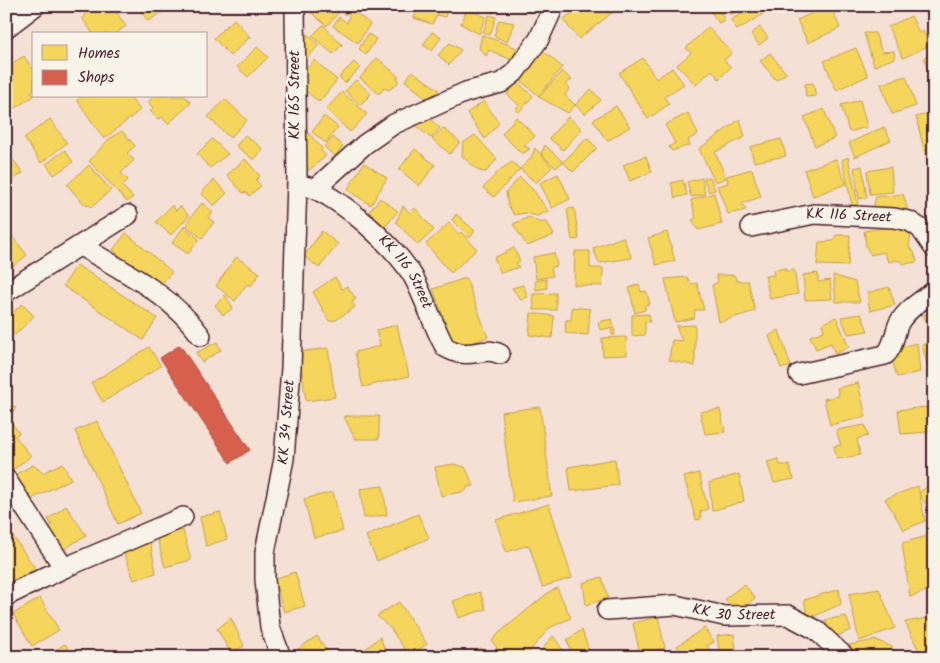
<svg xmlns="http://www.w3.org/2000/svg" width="940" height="663" font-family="Kalam,sans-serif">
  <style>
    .homes { fill: #f6d55c; stroke: #c29e4d }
    .shops { fill: #d6604d; stroke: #ac4c43 }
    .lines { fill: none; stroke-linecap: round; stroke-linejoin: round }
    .street-casing { stroke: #4a1f2b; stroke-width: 22 }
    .street { stroke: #f7f3e8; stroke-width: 19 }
    .labels { text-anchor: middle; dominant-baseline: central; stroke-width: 5; stroke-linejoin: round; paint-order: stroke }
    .street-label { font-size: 15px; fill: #4a1f2b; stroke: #f7f3e8 }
  </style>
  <rect width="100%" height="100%" fill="#f5e0d6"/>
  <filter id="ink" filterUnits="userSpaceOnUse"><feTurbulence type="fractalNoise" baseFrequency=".02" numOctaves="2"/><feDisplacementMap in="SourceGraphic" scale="10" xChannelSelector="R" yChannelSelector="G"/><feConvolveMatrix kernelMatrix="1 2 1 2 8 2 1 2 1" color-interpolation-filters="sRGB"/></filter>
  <g filter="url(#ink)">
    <g class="homes">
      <polygon points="112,6 126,26 115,34 93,34 83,19 88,7"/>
      <polygon points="145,6 149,11 160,6 163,12 148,21 139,9"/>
      <polygon points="303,6 344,6 327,26"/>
      <polygon points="346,6 360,6 355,12 351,8 345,15 342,12"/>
      <polygon points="419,6 449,6 445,17 437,15 432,24 414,18"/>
      <polygon points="480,6 497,6 494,13"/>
      <polygon points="517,6 532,6 530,13"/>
      <polygon points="580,6 617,6 618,8 579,39 563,20"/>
      <polygon points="710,6 716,6 725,20 719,23 708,8"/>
      <polygon points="725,6 747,6 730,15"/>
      <polygon points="754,6 757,6 762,15 737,30 731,20"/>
      <polygon points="828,6 831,6 840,28 808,43 797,20"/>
      <polygon points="351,9 370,24 358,43 333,26 339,17 347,23"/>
      <polygon points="467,9 486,17 479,34 461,24"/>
      <polygon points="489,15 496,17 490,35 483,33"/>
      <polygon points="911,16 919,33 923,31 930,45 903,58 888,27"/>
      <polygon points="234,19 250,37 230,56 214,38"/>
      <polygon points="499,20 514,23 507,42 494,36"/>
      <polygon points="323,25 342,45 333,54 312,36"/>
      <polygon points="708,27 732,53 724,60 731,67 719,79 712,70 696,85 677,65 691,53 686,48"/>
      <polygon points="760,27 768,38 759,45 751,34"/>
      <polygon points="305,32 319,45 301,65 298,48"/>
      <polygon points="432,32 441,37 432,51 423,45"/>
      <polygon points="864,33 875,33 882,52 894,51 895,58 874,66"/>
      <polygon points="368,34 376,39 366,55 359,49"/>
      <polygon points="482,35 517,48 512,60 489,50 486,56 479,48"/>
      <polygon points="450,43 461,50 449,65 438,55"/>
      <polygon points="257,47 268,57 248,77 237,67"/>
      <polygon points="539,47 562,67 539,96 515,76"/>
      <polygon points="856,48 868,76 836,90 824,61"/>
      <polygon points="770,53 786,73 776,80 760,61"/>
      <polygon points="934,54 934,91 924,57"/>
      <polygon points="24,56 34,71 34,89 31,91 34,96 12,110 6,101 6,67"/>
      <polygon points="377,58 398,76 398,83 389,90 384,88 379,94 360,78"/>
      <polygon points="643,58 656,79 672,68 684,84 664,97 669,104 648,119 619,73"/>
      <polygon points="314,60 337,80 319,102 295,82"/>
      <polygon points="354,62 360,68 345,83 339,77"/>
      <polygon points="412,71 439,90 429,100 405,81"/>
      <polygon points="562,71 572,80 565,84 570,88 565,95 575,105 568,113 539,97"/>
      <polygon points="906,76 916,106 892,114 881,84"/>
      <polygon points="514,79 533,96 519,112 515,110 519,105 507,94 513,87 510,84"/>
      <polygon points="356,80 371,94 360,105 345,91"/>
      <polygon points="813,83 816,96 806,97 805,84"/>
      <polygon points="591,89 601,100 585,114 575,105"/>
      <polygon points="342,92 367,114 350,132 326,109"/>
      <polygon points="82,96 129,96 140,110 104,139 77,100"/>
      <polygon points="154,96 185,96 191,103 168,124 162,117 158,119 150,111 153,108 148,102"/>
      <polygon points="225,99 247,120 230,138 208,117"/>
      <polygon points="860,100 867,127 849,132 841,105"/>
      <polygon points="484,101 499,123 485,139 467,113"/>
      <polygon points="616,106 630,127 607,141 593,120"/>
      <polygon points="824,109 835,138 815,146 804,117"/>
      <polygon points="934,112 934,152 925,154 916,117"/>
      <polygon points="688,113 698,134 688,140 690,145 672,151 669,147 675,143 665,125"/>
      <polygon points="425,114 440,128 431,138 416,126"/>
      <polygon points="324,116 338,127 326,143 312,132"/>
      <polygon points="516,117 535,136 524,146 530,149 522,154 502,134"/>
      <polygon points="568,117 582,129 563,150 549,138"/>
      <polygon points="50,119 67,143 41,163 24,138"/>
      <polygon points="740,119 745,137 715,152 726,178 715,182 699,149"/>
      <polygon points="301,125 322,148 321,151 326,156 308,171 302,173"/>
      <polygon points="884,127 891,140 855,157 849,143"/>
      <polygon points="443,128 460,142 450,154 432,139"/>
      <polygon points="122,131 135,146 127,153 134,160 121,173 128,180 122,186 133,197 127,202 89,161 109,139"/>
      <polygon points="245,135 263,149 254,160 236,146"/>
      <polygon points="475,135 497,159 486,172 479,171 462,156 463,143"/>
      <polygon points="333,137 343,146 335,156 324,147"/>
      <polygon points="587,138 597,148 573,172 563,162"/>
      <polygon points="212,139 228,154 210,168 197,154"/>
      <polygon points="781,139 786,156 754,162 750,147"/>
      <polygon points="545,145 563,162 556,168 541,154"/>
      <polygon points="535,148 552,167 536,183 520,169 531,158"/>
      <polygon points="415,149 435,165 419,186 399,169"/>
      <polygon points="6,150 23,173 6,184"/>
      <polygon points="65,150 73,162 54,175 46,164"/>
      <polygon points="646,156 652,172 630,181 623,165"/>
      <polygon points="848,157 858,204 852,205 842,160"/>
      <polygon points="245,159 260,176 256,180 261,186 249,196 246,192 243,193 227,175"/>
      <polygon points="836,159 846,184 813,196 804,170"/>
      <polygon points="512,162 520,169 494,197 483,188 501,169"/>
      <polygon points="364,163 387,178 371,205 347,190"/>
      <polygon points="89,165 111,190 92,207 84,204 67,185"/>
      <polygon points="862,166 867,197 859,199 854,168"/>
      <polygon points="891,167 893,192 870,194 867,171"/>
      <polygon points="752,169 761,197 742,203 746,210 728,214 717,186 728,183 727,176"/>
      <polygon points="558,174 570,199 552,208 540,183"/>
      <polygon points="520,177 534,191 548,211 537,216 525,213 514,215 508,205 506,192"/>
      <polygon points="710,177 715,190 709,192 704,178"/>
      <polygon points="702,178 705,194 691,197 687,182"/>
      <polygon points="214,180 227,193 214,206 201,193"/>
      <polygon points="683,180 687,195 675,198 671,183"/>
      <polygon points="934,181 934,202 928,182"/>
      <polygon points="714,193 722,224 698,230 692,220 696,218 691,200"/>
      <polygon points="903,194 908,211 900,216 872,212 876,197"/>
      <polygon points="380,198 398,211 382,231 365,217"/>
      <polygon points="202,203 213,212 208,218 214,222 202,238 187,227 187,222"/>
      <polygon points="172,205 176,211 180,206 189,216 171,235 156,222"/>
      <polygon points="403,206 410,213 415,208 434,230 418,245 396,222"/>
      <polygon points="574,208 579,239 572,240 567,209"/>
      <polygon points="456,214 475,231 470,238 452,220"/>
      <polygon points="529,217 538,222 547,222 554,235 527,246 513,224"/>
      <polygon points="449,223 459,234 461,232 477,249 451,273 426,244"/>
      <polygon points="185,225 185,228 199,239 188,254 172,243"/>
      <polygon points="901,225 912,226 909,247 914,252 917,262 904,264 898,260 888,262 884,252 871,255 866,247 864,231"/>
      <polygon points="6,229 27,255 8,270 6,268"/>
      <polygon points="322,231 338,244 319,268 304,256"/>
      <polygon points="667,232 675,261 656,265 648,238"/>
      <polygon points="126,233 172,272 158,288 113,250"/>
      <polygon points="836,235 850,235 848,266 817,265 819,242 834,241"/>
      <polygon points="623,237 632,258 599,263 593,248"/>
      <polygon points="514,248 520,261 516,263 519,267 501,273 494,258"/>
      <polygon points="575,251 590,251 590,268 603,268 602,286 574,285"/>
      <polygon points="554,253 557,265 551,268 553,276 536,279 533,257"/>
      <polygon points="236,257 260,273 251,286 247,284 235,301 216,286"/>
      <polygon points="77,265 157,318 143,340 63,286"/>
      <polygon points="785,268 785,271 794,270 798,294 770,299 765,276 774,275 773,270"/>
      <polygon points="818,273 818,282 830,280 832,299 805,300 803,275"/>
      <polygon points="716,275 734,275 737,281 748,281 755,311 719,322 712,285 718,282"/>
      <polygon points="833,275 855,282 860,302 836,302"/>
      <polygon points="335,277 342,289 347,286 356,299 352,302 355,307 336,320 329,321 313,292"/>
      <polygon points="687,277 691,284 697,283 704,310 695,310 694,318 675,322 665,279"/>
      <polygon points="466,278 488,337 455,349 433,289"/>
      <polygon points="546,279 547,288 536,290 535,281"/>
      <polygon points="639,284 641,292 646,291 650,304 645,305 645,310 635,313 629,288"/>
      <polygon points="523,285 528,297 521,300 512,288"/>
      <polygon points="889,287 895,305 870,311 867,293"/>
      <polygon points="556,293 556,310 534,310 533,294"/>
      <polygon points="225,295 233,308 223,315 215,305"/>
      <polygon points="22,304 34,316 15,335 6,326 6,319"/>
      <polygon points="572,307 590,309 588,335 565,333 566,320 571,320"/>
      <polygon points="934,311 934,329 931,331 923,315"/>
      <polygon points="531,313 554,316 552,338 529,335"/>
      <polygon points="649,314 650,322 645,321 645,335 632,336 632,315"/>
      <polygon points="861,314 868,331 848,334 841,317"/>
      <polygon points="836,317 849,347 835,354 831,343 816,349 810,336 824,331 822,324"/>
      <polygon points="612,319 615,335 612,335 611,328 600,330 598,322"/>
      <polygon points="397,325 409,376 363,387 355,352 380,346 376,330"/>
      <polygon points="695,325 695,366 669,360 672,340 682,341 676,326"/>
      <polygon points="779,330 791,367 781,368 769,336"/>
      <polygon points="626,337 627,355 603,356 602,338"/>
      <polygon points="934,340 934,370 929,372 922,345"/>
      <polygon points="217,342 221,350 202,362 196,353"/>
      <polygon points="917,343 920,372 897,377 893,363 895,348"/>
      <polygon points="149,347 161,366 103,402 91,383"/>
      <polygon points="328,348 335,397 306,401 299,352"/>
      <polygon points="858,383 866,417 830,425 824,399 839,396 837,388"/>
      <polygon points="6,400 16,408 7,418 6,418"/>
      <polygon points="540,407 552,496 513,502 501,412"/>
      <polygon points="927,407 929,432 901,434 898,410"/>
      <polygon points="720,409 725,432 705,434 700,412"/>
      <polygon points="344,416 379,416 379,439 355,439"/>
      <polygon points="97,421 141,513 118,524 75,431"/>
      <polygon points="11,422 19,433 15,436 31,456 13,470 6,461 6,425"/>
      <polygon points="865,425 868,436 857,439 860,455 837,459 834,446 841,445 836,430"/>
      <polygon points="615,459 618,485 571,491 568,467"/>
      <polygon points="778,459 780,465 789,465 794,479 774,483 767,462"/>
      <polygon points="62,463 71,479 30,500 16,474 33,465 43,473"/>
      <polygon points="454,464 465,467 474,486 467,487 466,491 441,496 435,467"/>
      <polygon points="699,473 708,509 700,512 701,519 696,520 684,477"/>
      <polygon points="739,474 744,501 712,511 709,483"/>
      <polygon points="934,481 934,516 933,516 919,493"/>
      <polygon points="383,486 387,515 364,518 360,489"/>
      <polygon points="918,486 925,521 904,530 885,499"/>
      <polygon points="333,492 343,531 314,538 304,499"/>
      <polygon points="549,504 572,578 542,587 529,545 506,552 496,520"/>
      <polygon points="66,506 86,535 62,551 44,530 52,525 48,519"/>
      <polygon points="220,512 227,539 206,546 200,517"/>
      <polygon points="418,514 429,538 377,561 366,536"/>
      <polygon points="183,530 191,560 165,567 157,538"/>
      <polygon points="12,535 35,568 10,586 6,581 6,539"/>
      <polygon points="931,535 934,542 934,588 910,597 902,543"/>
      <polygon points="150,541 156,573 134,580 124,553"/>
      <polygon points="295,572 305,606 284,612 274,579"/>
      <polygon points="602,577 608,598 586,605 583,583"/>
      <polygon points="744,584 755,598 736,614 725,599"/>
      <polygon points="557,588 571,618 549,628 525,657 503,657 492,641 499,633 549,592"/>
      <polygon points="839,589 841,604 808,619 804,600"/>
      <polygon points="879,589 895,628 859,641 849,594"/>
      <polygon points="480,592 486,609 459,618 453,601"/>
      <polygon points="40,598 59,630 32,646 13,614"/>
      <polygon points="399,602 427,644 409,656 391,629 377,616"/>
      <polygon points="846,616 851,630 832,638 825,620"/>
      <polygon points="658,617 665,648 640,654 633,623"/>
      <polygon points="231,618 244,646 231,653 217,629"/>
      <polygon points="928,618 934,635 934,657 922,657 905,622"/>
      <polygon points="704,628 714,642 707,646 714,656 685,657 677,646"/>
      <polygon points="582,630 591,657 573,657 567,640"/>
      <polygon points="734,634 737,656 720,657 717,636"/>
      <polygon points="317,636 331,657 303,657 298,649"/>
      <polygon points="553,636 568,657 542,657 539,653"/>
      <polygon points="380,637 388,657 356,657"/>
      <polygon points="876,640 892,647 893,657 854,657 844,646"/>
      <polygon points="65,644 73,657 44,657"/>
      <polygon points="481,648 485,657 463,657"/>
    </g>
    <polygon class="shops" points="180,345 250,450 230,463 160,358"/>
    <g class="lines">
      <defs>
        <g id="street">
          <polyline points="6,28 35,6"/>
          <path id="s1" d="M305,186C337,193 400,250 415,280C426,302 433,325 445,347C470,362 482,345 500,354"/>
          <polyline points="316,188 365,144 394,124 466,92 501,83 514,73 539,39 554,6"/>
          <path id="s2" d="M751,227L814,214L894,218L909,221L920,228L934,248"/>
          <path d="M81,246C123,271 172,295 201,336"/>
          <polyline points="6,292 128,215"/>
          <path d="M799,374L885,355C894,347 894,334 899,323C906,310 922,300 934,291"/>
          <polyline points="6,479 64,568 6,596"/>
          <polyline points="64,568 183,517"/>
          <path id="s3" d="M607,610L675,605L724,616L788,615L816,630L845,657"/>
          <path id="s4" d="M281,657L270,627L265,580V552L284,459L291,368L297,183L295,6"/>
        </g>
      </defs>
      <use href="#street" class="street-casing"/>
      <use href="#street" class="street"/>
    </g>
  </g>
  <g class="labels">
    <g class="street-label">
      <text transform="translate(295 95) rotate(-90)">KK 165 Street</text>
      <text stroke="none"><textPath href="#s2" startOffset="99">KK 116 Street</textPath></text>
      <text stroke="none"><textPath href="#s1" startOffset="135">KK 116 Street</textPath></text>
      <text stroke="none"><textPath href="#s4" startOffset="239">KK 34 Street</textPath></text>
      <text stroke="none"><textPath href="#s3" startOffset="128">KK 30 Street</textPath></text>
    </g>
  </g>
  <rect width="940" height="663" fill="none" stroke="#f7f3e8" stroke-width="25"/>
  <rect x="12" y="12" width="915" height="638" fill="none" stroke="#4a1f2b" stroke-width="2" filter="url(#ink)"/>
  <rect x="32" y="32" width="175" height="65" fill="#f7f3e8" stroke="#b29e9c"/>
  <rect x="42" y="45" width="25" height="15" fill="#f6d55c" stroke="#b29e9c"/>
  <text x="78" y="58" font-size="15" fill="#4a1f2b">Homes</text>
  <rect x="42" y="70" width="25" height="15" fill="#d6604d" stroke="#b29e9c"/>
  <text x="78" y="82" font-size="15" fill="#4a1f2b">Shops</text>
</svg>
